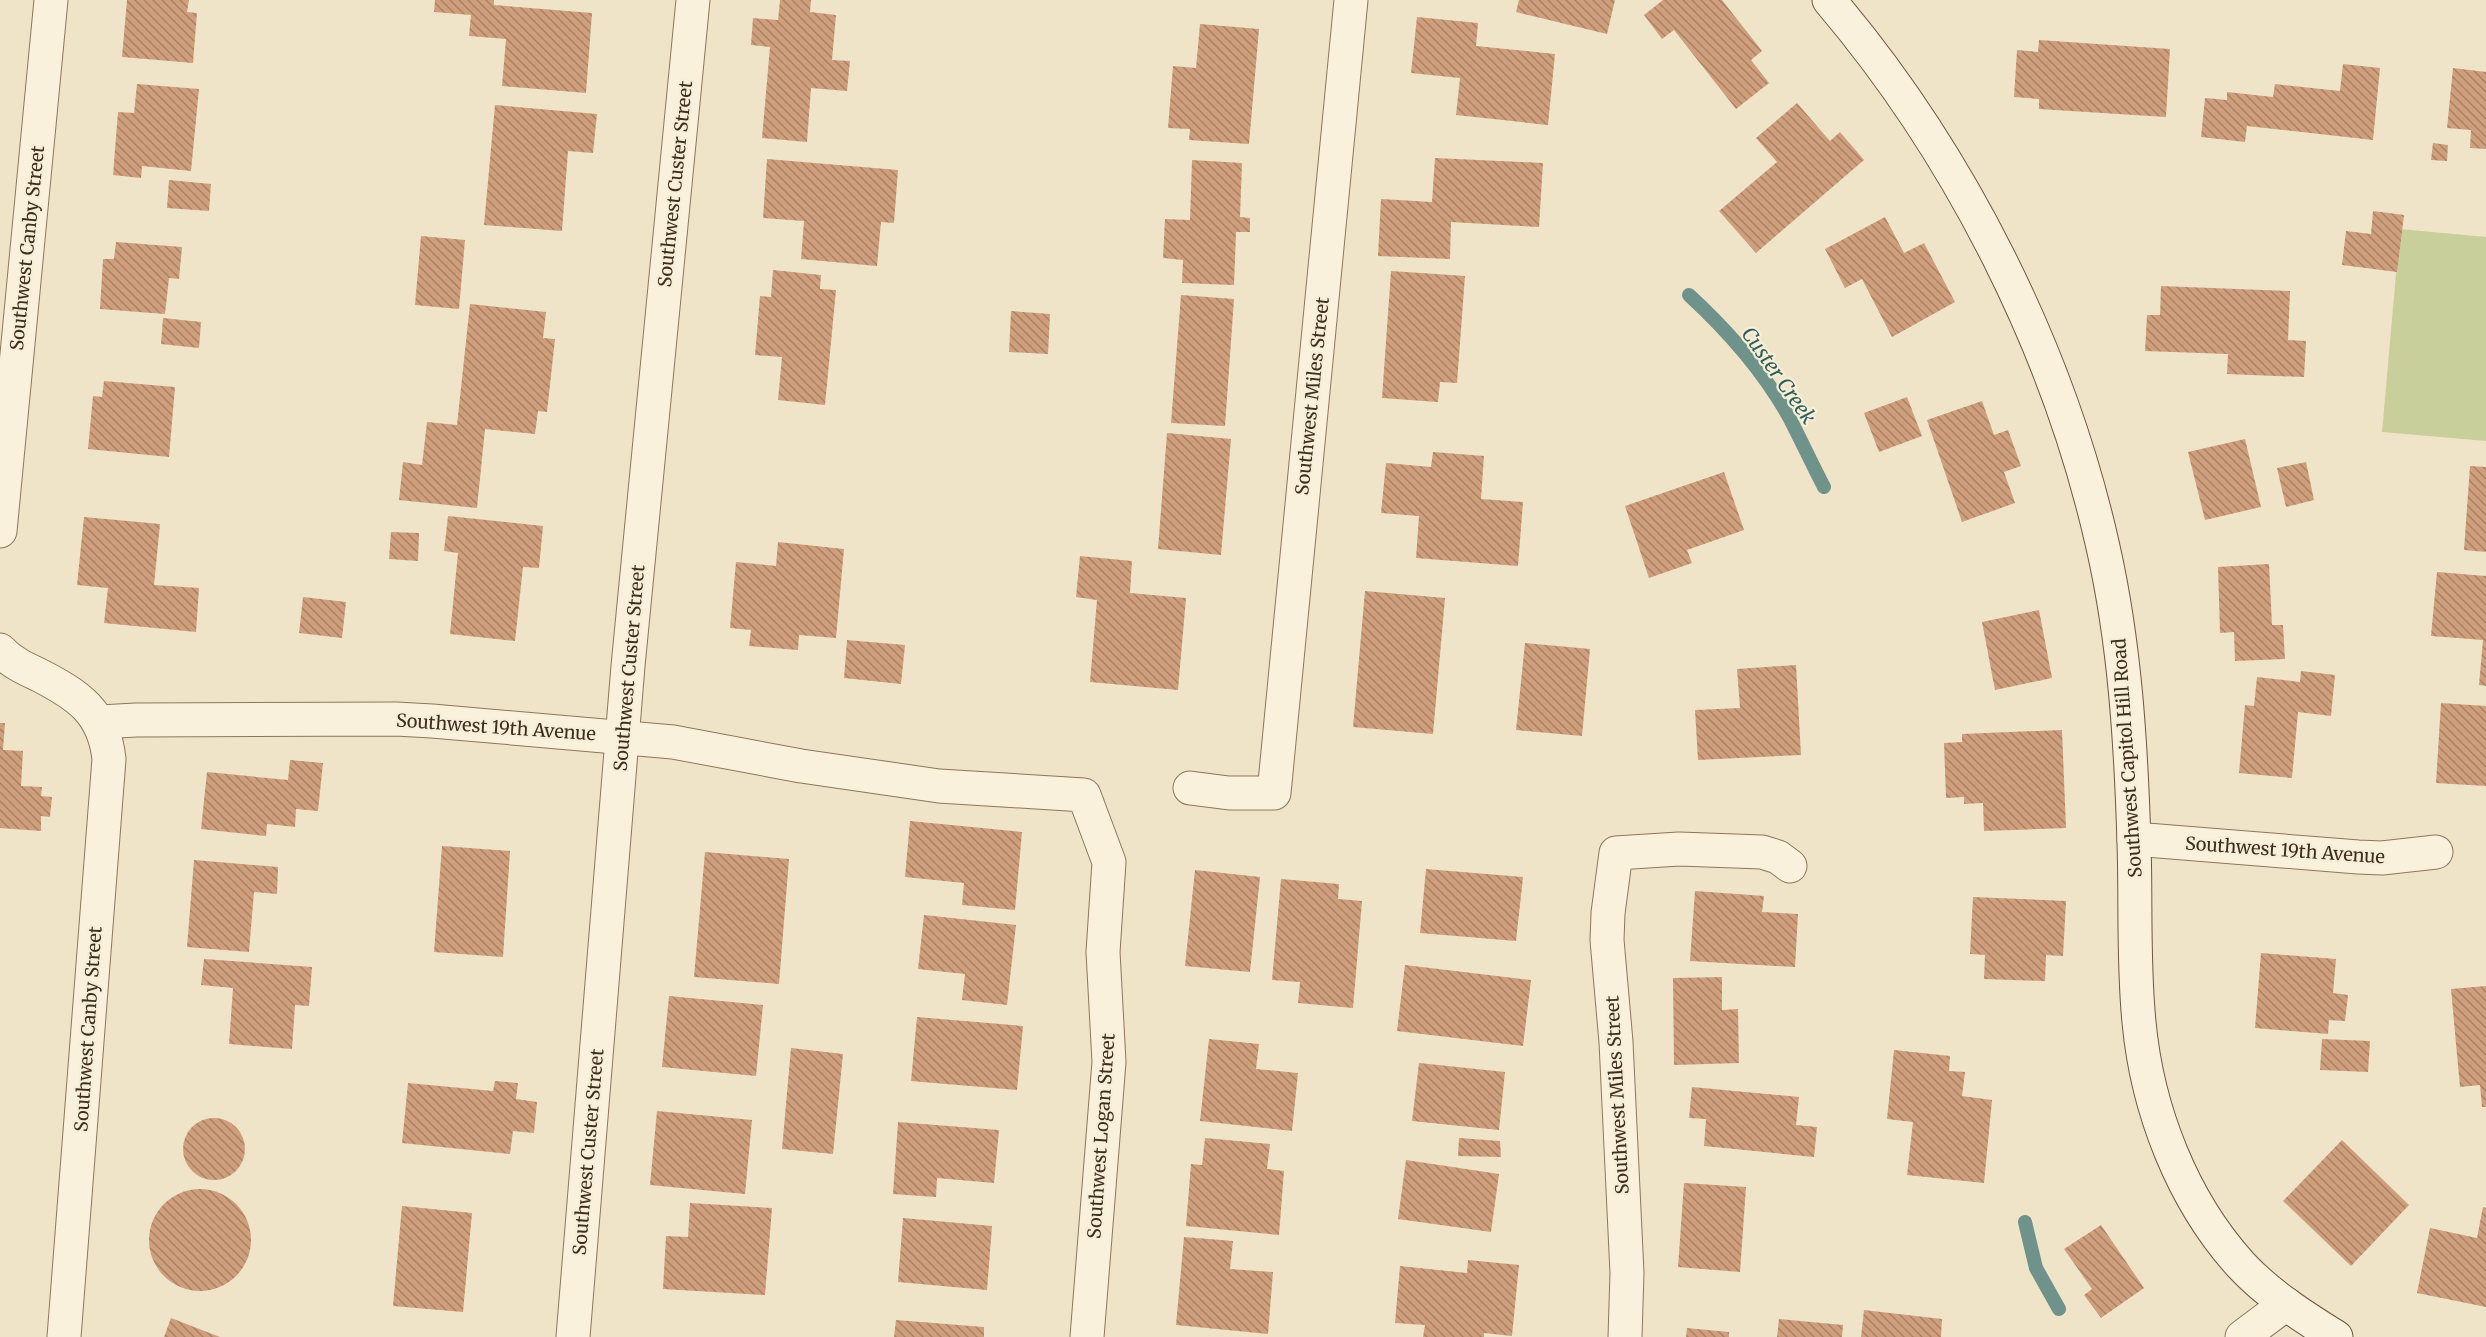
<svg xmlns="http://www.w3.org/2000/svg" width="2486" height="1337" font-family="Merriweather,serif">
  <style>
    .green { fill: #c9cf9b }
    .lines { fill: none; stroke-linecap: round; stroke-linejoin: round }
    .stream { stroke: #6f938a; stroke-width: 14 }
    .building { fill: url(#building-back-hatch) }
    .street-casing { stroke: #8d765c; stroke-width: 35 }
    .secondary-casing { stroke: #6f573f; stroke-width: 35 }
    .street { stroke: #faf1dc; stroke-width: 33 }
    .secondary { stroke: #faf1dc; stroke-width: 33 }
    .labels { text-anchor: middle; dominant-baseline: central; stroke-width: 4.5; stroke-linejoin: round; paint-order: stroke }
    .street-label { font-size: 18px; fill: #3d2e20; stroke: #f7eed8 }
    .water-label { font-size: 20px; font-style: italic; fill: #2f5d5a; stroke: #f7eed8 }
  </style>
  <defs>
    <pattern id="building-back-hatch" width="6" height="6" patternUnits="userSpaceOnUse" patternTransform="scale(1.5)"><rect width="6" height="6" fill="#cf9f7d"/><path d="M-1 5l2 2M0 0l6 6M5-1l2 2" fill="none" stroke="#a98266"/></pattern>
  </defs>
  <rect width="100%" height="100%" fill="#f0e4c8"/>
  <polygon class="green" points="2400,229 2486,237 2486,441 2382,432"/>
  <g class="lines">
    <g class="stream">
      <path d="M1689,295C1727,330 1764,372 1789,417C1801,440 1812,464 1824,487"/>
      <polyline points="2025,1222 2036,1268 2059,1309"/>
    </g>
  </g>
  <g class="building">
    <polygon points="127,0 189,0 187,12 197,13 193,63 122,57"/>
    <polygon points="435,0 494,0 494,5 592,13 586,93 502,86 506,39 469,36 471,15 434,12"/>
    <polygon points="780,0 811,0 810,12 836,15 832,60 850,61 847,91 811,88 807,142 762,138 770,47 751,45 753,18 778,20"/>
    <polygon points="1519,0 1615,0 1607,34 1516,12"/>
    <polygon points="1663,0 1722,0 1762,51 1751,60 1769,83 1736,109 1674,30 1662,39 1644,15"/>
    <polygon points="1417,17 1478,23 1476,46 1555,54 1548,125 1456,115 1460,78 1411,73"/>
    <polygon points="1200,24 1259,29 1249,144 1189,140 1190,129 1168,128 1173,66 1196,68"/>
    <polygon points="2039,40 2170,49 2166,117 2039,109 2039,99 2014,97 2017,50 2038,52"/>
    <polygon points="2343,64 2380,68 2373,140 2247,126 2245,142 2201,137 2205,98 2227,100 2227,92 2273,97 2275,84 2340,91"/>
    <polygon points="2453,68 2486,72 2486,149 2470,148 2471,130 2447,128"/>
    <polygon points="137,84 199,89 191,171 142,166 141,178 113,175 118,112 134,113"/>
    <polygon points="1797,103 1830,141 1840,132 1864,160 1756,253 1719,211 1777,162 1756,138"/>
    <polygon points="495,105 597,114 593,153 568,151 562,231 484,225"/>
    <polygon points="2433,143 2448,145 2447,161 2431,160"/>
    <polygon points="1435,158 1543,163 1539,227 1451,222 1450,259 1378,256 1381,199 1432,202"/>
    <polygon points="767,159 898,170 894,223 881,222 877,266 801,259 804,221 763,218"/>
    <polygon points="1192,160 1242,163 1240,217 1250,218 1250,232 1236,232 1234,285 1182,283 1183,260 1163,258 1165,219 1190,220"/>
    <polygon points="169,180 211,184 209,211 167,208"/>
    <polygon points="2373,211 2404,215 2397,272 2342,265 2346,231 2371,234"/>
    <polygon points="1885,217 1904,253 1924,243 1955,302 1892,337 1862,279 1845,288 1825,249"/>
    <polygon points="421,236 465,240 459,309 415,305"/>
    <polygon points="116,242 182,247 179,279 169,278 165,314 100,309 103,259 114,259"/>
    <polygon points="773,270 821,275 820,289 836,290 825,405 778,400 782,357 755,355 760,296 771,297"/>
    <polygon points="1391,271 1465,276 1457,383 1440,382 1438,402 1382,398"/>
    <polygon points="2161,286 2290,291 2288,340 2306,341 2304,377 2227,374 2228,354 2145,351 2147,315 2160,315"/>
    <polygon points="1181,295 1234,299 1225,426 1171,423"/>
    <polygon points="470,304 546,312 543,338 555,339 547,412 538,411 535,434 485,429 477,508 399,500 403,462 422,465 427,422 457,425"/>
    <polygon points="1011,311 1050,314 1048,354 1009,352"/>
    <polygon points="163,318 201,322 199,348 161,344"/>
    <polygon points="104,381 175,387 169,457 88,449 93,396 102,397"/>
    <polygon points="1907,397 1922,436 1879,452 1864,413"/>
    <polygon points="1982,401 1994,435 2008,430 2021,466 2004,472 2015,503 1962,522 1927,420"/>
    <polygon points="1167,433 1231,439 1221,555 1158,549"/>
    <polygon points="2245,439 2261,507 2205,520 2188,452"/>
    <polygon points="1433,452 1484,456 1481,499 1523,502 1518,566 1416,558 1419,516 1381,513 1386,463 1431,467"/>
    <polygon points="2306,462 2314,500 2286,507 2277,468"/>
    <polygon points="2470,466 2486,467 2486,552 2464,550"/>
    <polygon points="1724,472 1744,530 1687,550 1692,563 1649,578 1625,506"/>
    <polygon points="448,516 543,526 539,568 523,567 515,641 450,634 458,553 444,551"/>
    <polygon points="84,517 160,524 154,585 199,588 196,632 104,623 108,588 77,585"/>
    <polygon points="391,532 419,533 418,561 389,559"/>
    <polygon points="778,542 844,549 836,638 799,635 798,650 749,646 751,630 730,628 736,562 776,566"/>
    <polygon points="1080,556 1132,561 1130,593 1186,598 1178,690 1090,682 1097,600 1076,597"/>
    <polygon points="2269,564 2272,625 2283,625 2285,659 2235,661 2234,632 2220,633 2218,567"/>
    <polygon points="2437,572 2486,576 2486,686 2479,685 2483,640 2431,636"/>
    <polygon points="1365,591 1445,598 1433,734 1353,727"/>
    <polygon points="303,597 346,602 342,638 299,633"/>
    <polygon points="2039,610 2052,678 1995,690 1982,622"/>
    <polygon points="847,640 905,645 901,684 844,678"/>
    <polygon points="1525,643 1590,649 1582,736 1516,730"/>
    <polygon points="1796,665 1801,755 1698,760 1695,710 1740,708 1737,669"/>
    <polygon points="2301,671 2335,675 2331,716 2298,712 2292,778 2239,773 2245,705 2254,706 2257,677 2300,682"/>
    <polygon points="2441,703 2486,706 2486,786 2436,783"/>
    <polygon points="0,723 5,723 3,750 23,751 21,786 42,787 41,796 52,797 50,817 41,816 41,831 0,828"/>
    <polygon points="2062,730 2066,828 1984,831 1983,803 1964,804 1964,797 1946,798 1944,743 1962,742 1962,734"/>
    <polygon points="290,760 323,763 318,811 296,809 295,827 267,824 266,836 201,829 207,772 288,780"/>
    <polygon points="910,821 1022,832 1015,910 962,905 964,883 905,877"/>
    <polygon points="442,846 510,851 503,957 434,952"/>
    <polygon points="705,852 789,859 779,984 694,977"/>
    <polygon points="194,860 278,867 277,894 254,892 249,952 187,947"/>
    <polygon points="1426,869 1523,877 1516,941 1420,933"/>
    <polygon points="1195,870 1260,877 1250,972 1185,966"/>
    <polygon points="1281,879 1339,884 1338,899 1362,901 1353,1008 1298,1003 1300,982 1272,980"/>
    <polygon points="1695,891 1764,896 1762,912 1798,914 1795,967 1690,961"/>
    <polygon points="1973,897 2066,901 2063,956 2046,955 2045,981 1984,979 1985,955 1970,954"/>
    <polygon points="924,915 1016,925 1007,1005 962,1000 965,974 918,969"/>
    <polygon points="2261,953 2336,959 2333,993 2348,995 2345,1021 2329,1020 2328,1034 2255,1028"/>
    <polygon points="204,959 312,967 309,1006 295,1005 292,1049 229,1044 233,988 201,985"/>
    <polygon points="1405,965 1531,980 1523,1046 1397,1031"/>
    <polygon points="1722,977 1722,1010 1738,1009 1739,1063 1674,1065 1673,978"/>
    <polygon points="2486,986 2486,1107 2482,1107 2480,1085 2460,1087 2451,989"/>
    <polygon points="669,996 763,1005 756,1076 662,1067"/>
    <polygon points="917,1017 1023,1026 1017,1090 911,1081"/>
    <polygon points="1209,1039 1259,1044 1256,1069 1298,1073 1292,1131 1200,1121"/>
    <polygon points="2322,1039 2370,1041 2368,1072 2320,1070"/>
    <polygon points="791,1048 843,1054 833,1154 782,1149"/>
    <polygon points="1894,1050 1950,1056 1949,1071 1965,1072 1962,1096 1992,1100 1984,1183 1907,1175 1913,1122 1887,1119"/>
    <polygon points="1419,1063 1505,1072 1499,1130 1412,1121"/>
    <polygon points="495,1081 518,1083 516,1099 537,1102 534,1133 513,1131 510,1154 402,1143 408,1083 493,1091"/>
    <polygon points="1692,1087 1799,1097 1796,1125 1817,1127 1814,1157 1704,1146 1706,1119 1689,1118"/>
    <polygon points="657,1111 752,1120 745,1194 650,1185"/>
    <circle cx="214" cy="1149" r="31"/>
    <polygon points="898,1122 999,1130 994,1183 937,1178 936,1197 893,1194"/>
    <polygon points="1205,1138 1270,1144 1267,1169 1284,1171 1279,1235 1186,1226 1191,1164 1202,1165"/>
    <polygon points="1459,1138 1500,1141 1501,1157 1458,1156"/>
    <polygon points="2342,1140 2409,1205 2351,1266 2283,1201"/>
    <polygon points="1406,1160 1499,1174 1491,1232 1398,1219"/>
    <polygon points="1684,1183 1746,1187 1740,1272 1678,1267"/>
    <circle cx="200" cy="1240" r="51"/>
    <polygon points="690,1203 772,1208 765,1295 663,1289 666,1236 688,1237"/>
    <polygon points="402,1206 472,1213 463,1312 393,1306"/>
    <polygon points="2483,1207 2486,1208 2486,1307 2417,1293 2430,1228 2477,1238"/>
    <polygon points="903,1218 992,1226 987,1290 898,1282"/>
    <polygon points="2101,1225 2144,1288 2101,1318 2084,1295 2092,1289 2064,1249"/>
    <polygon points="1184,1237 1233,1241 1230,1269 1273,1272 1268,1334 1176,1325"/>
    <polygon points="1468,1260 1519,1265 1512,1336 1484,1333 1484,1337 1423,1337 1425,1325 1395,1323 1400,1266 1467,1273"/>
    <polygon points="1864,1310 1942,1319 1941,1337 1861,1337"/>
    <polygon points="171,1318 220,1337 164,1337"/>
    <polygon points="1779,1319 1843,1325 1842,1337 1777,1337"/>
    <polygon points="896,1320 984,1327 984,1337 894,1337"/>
    <polygon points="1687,1328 1729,1332 1729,1337 1686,1337"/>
  </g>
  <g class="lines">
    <defs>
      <g id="street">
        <polyline points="0,531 51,0"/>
        <path d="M0,650C11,662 24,668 39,675C78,695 104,712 109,759L64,1337"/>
        <polyline points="100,722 136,720 396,719 432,721 673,742 801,766 939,786 1084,795 1109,862 1103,952 1109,1062 1087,1337"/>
        <polyline points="1190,788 1229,793 1274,793 1351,0"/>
        <polyline points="2134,839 2358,857 2382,858 2436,852"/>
        <polyline points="573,1337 628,666 693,0"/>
        <polyline points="1625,1337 1627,1273 1616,1042 1607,940 1608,913 1616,853 1679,849 1762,852 1778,857 1790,866"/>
        <polyline points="2242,1337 2286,1304"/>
      </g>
      <path id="secondary" d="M1829,0C1960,154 2059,350 2103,547C2125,644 2131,744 2134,843C2136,902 2133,963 2139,1022C2147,1109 2182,1200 2241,1265C2268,1294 2302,1316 2336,1337"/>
    </defs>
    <use href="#street" class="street-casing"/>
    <use href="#secondary" class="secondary-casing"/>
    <use href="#street" class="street"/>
    <use href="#secondary" class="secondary"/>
  </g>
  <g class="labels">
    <g class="street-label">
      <text transform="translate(675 184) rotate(-84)">Southwest Custer Street</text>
      <text transform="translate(27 248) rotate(-84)">Southwest Canby Street</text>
      <text transform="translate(1312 396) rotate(-84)">Southwest Miles Street</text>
      <text transform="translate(629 668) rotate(-85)">Southwest Custer Street</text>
      <text transform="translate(496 727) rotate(4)">Southwest 19th Avenue</text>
      <text transform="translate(2127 758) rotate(-94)">Southwest Capitol Hill Road</text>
      <text transform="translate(2285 850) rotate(4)">Southwest 19th Avenue</text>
      <text transform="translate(88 1029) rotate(-86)">Southwest Canby Street</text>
      <text transform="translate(1617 1095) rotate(-93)">Southwest Miles Street</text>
      <text transform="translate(1101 1136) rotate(-86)">Southwest Logan Street</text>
      <text transform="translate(588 1152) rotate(-85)">Southwest Custer Street</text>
    </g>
    <g class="water-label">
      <text transform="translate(1779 375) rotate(55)">Custer Creek</text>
    </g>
  </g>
</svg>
